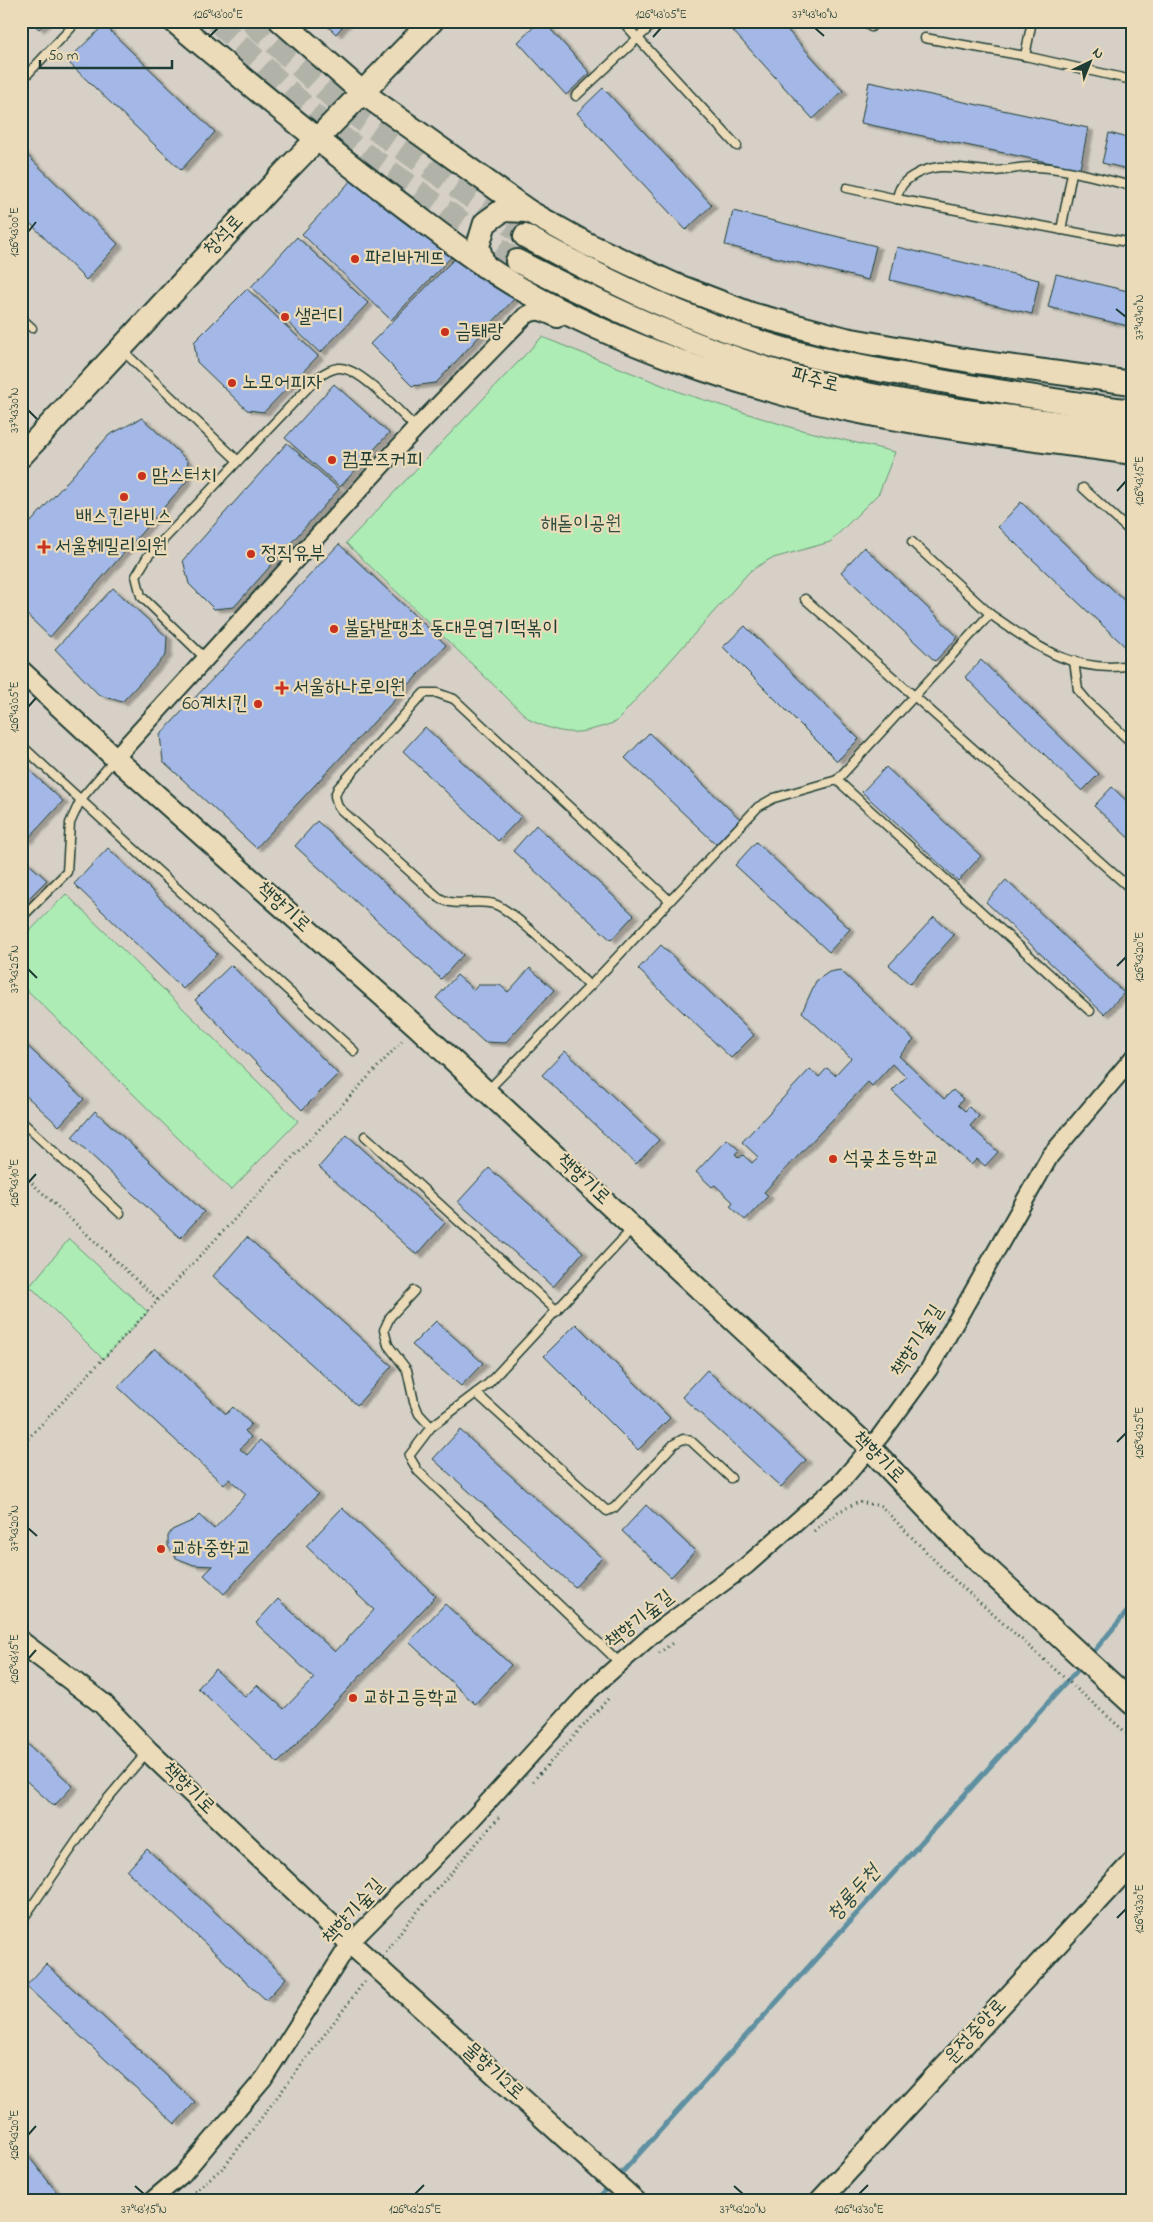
<svg xmlns="http://www.w3.org/2000/svg" width="1153" height="2222" font-family="'Indie Flower','Poor Story',sans-serif">
  <style>
    .green { fill: #adecb4; stroke: #669474 }
    .lines { fill: none; stroke-linecap: round; stroke-linejoin: round }
    .stream { stroke: #5f90a1; stroke-width: 5 }
    .building { fill: #a3b8e6; stroke: #1f3d34; filter: url(#shadow) }
    .secondary-tunnel { stroke: #b1b3a9; stroke-width: 22; stroke-dasharray: 22 11; stroke-linecap: butt }
    .service-casing { stroke: #1f3d34; stroke-width: 11 }
    .minor-casing { stroke: #1f3d34; stroke-width: 20 }
    .tertiary-casing { stroke: #1f3d34; stroke-width: 24 }
    .secondary-casing { stroke: #1f3d34; stroke-width: 26 }
    .path { stroke: #1f3d34; stroke-width: 3; stroke-dasharray: 1 4; stroke-linecap: butt }
    .service { stroke: #ecdbb8; stroke-width: 8 }
    .minor { stroke: #ecdbb8; stroke-width: 16 }
    .tertiary { stroke: #ecdbb8; stroke-width: 20 }
    .secondary { stroke: #ecdbb8; stroke-width: 22 }
    .ticks { fill: none; stroke: #1f3d34; stroke-width: 2 }
    .poi-dot { fill: #c8321e; stroke: #ecdbb8; stroke-width: 2 }
    .labels { text-anchor: middle; dominant-baseline: central; stroke-width: 4.5; stroke-linejoin: round; paint-order: stroke }
    .street-label { font-size: 20px; fill: #1f3d34; stroke: #ecdbb8 }
    .poi-label { font-size: 20px; fill: #1f3d34; stroke: #ecdbb8; text-anchor: start }
    .park-label { font-size: 20px; fill: #2d4e41; stroke: #ecdbb8 }
    .water-label { font-size: 21px; font-style: italic; fill: #2a4b46; stroke: #ecdbb8 }
    .neatline { fill: none; stroke: #1f3d34; stroke-width: 2 }
    .ticks-label { font-size: 12px; text-anchor: middle; fill: #1f3d34 }
  </style>
  <defs>
    <filter id="shadow"><feDropShadow dx="5.5" dy="3" stdDeviation="1" flood-color="#0004"/></filter>
  </defs>
  <rect width="100%" height="100%" fill="#d6d0c6"/>
  <filter id="ink" filterUnits="userSpaceOnUse"><feTurbulence type="fractalNoise" baseFrequency=".02" numOctaves="2"/><feDisplacementMap in="SourceGraphic" scale="10" xChannelSelector="R" yChannelSelector="G"/><feConvolveMatrix kernelMatrix="1 2 1 2 8 2 1 2 1" color-interpolation-filters="sRGB"/></filter>
  <g filter="url(#ink)">
    <g class="green">
      <path d="M542,337L682,393L793,428L895,452L879,493L830,542L770,559L750,571L616,722C578,735 567,737 530,720L346,543Z"/>
      <polygon points="66,894 298,1121 231,1190 21,984 21,940"/>
      <polygon points="69,1239 148,1312 103,1359 30,1286"/>
    </g>
    <g class="lines">
      <g class="stream">
        <polyline points="1090,1656 1132,1606"/>
        <polyline points="617,2178 1083,1664"/>
        <polyline points="596,2201 611,2184"/>
      </g>
    </g>
    <g class="building">
      <polygon points="30,21 47,21 39,29"/>
      <polygon points="322,21 347,21 336,34"/>
      <polygon points="540,21 543,21 590,73 566,95 518,42"/>
      <polygon points="724,21 779,21 843,91 813,119"/>
      <polygon points="104,25 215,132 181,170 67,61"/>
      <polygon points="869,82 1088,128 1080,169 861,123"/>
      <polygon points="603,88 712,205 686,230 577,113"/>
      <polygon points="1109,133 1132,139 1132,170 1102,163"/>
      <polygon points="21,149 118,244 86,280 21,214"/>
      <polygon points="356,175 454,254 391,320 302,234"/>
      <polygon points="733,211 876,246 868,280 725,245"/>
      <polygon points="297,237 368,303 320,353 251,287"/>
      <polygon points="897,247 1039,280 1032,314 890,280"/>
      <polygon points="460,253 515,298 436,383 412,386 370,344"/>
      <polygon points="1056,274 1132,292 1132,327 1048,307"/>
      <polygon points="247,289 318,356 264,412 247,410 197,362 194,342"/>
      <polygon points="334,384 389,433 340,487 285,438"/>
      <polygon points="142,418 188,461 186,482 50,637 21,609 21,533 109,435"/>
      <polygon points="287,443 339,489 234,607 214,609 189,584 183,560"/>
      <polygon points="1021,502 1132,608 1132,653 998,527"/>
      <polygon points="339,544 446,645 256,848 163,761 160,735"/>
      <polygon points="864,547 958,637 935,661 841,572"/>
      <polygon points="113,588 167,637 166,655 122,702 99,695 55,649"/>
      <polygon points="745,626 859,739 837,761 723,647"/>
      <polygon points="981,660 1099,774 1082,791 965,677"/>
      <polygon points="425,727 521,817 498,841 403,751"/>
      <polygon points="649,733 740,819 716,844 625,758"/>
      <polygon points="21,763 63,801 26,841 21,836"/>
      <polygon points="886,767 981,856 958,881 862,792"/>
      <polygon points="1112,787 1132,806 1132,841 1094,806"/>
      <polygon points="317,821 463,955 441,979 295,846"/>
      <polygon points="536,825 634,915 611,940 513,851"/>
      <polygon points="756,842 850,929 829,952 735,865"/>
      <polygon points="108,848 217,954 183,989 74,884"/>
      <polygon points="21,857 47,880 21,906"/>
      <polygon points="1006,880 1124,993 1104,1014 986,902"/>
      <polygon points="934,917 954,935 910,984 889,965"/>
      <polygon points="661,945 754,1035 731,1058 638,969"/>
      <polygon points="231,965 338,1074 302,1110 195,1000"/>
      <polygon points="530,968 554,990 505,1043 484,1042 436,998 457,975 474,990 478,985 500,985 508,992"/>
      <polygon points="840,970 914,1040 899,1056 944,1099 953,1090 963,1099 958,1105 965,1111 969,1107 979,1116 970,1126 998,1152 985,1166 977,1159 971,1165 892,1091 906,1077 892,1064 872,1086 868,1082 764,1192 768,1196 745,1220 730,1206 733,1202 715,1185 712,1187 696,1172 727,1139 739,1150 735,1154 739,1158 743,1155 752,1163 758,1157 742,1142 810,1069 819,1077 827,1068 835,1075 851,1058 802,1012 816,981 829,972"/>
      <polygon points="21,1040 84,1099 59,1126 21,1091"/>
      <polygon points="565,1051 659,1140 636,1164 542,1075"/>
      <polygon points="95,1111 204,1212 180,1238 72,1137"/>
      <polygon points="347,1135 445,1223 417,1255 319,1167"/>
      <polygon points="489,1168 583,1252 553,1287 458,1202"/>
      <polygon points="247,1237 392,1366 357,1405 213,1276"/>
      <polygon points="436,1321 483,1363 461,1386 412,1345"/>
      <polygon points="576,1324 670,1418 638,1450 544,1356"/>
      <polygon points="155,1348 226,1414 233,1407 251,1424 245,1431 251,1437 240,1449 247,1455 260,1440 318,1494 224,1594 204,1575 213,1566 194,1565 176,1558 168,1546 168,1536 172,1530 194,1520 199,1515 214,1529 246,1494 229,1479 224,1485 118,1387"/>
      <polygon points="707,1370 806,1460 781,1487 682,1397"/>
      <polygon points="460,1430 602,1558 575,1587 433,1459"/>
      <polygon points="646,1505 695,1551 671,1577 622,1531"/>
      <polygon points="342,1508 436,1596 278,1763 198,1688 215,1669 245,1697 257,1685 284,1709 314,1678 256,1623 278,1599 335,1652 374,1610 306,1546"/>
      <polygon points="445,1604 511,1665 475,1704 409,1642"/>
      <polygon points="21,1738 73,1786 54,1806 21,1776"/>
      <polygon points="147,1849 286,1978 266,2000 127,1871"/>
      <polygon points="46,1964 195,2102 175,2124 26,1986"/>
      <polygon points="21,2147 64,2201 31,2201 21,2188"/>
    </g>
    <g class="lines">
      <g class="secondary-tunnel">
        <polyline points="216,21 325,125 517,261"/>
        <polyline points="250,21 340,105 525,236"/>
      </g>
      <defs>
        <g id="service">
          <polyline points="622,21 737,146"/>
          <polyline points="866,21 871,27"/>
          <polyline points="925,38 1025,56 1132,80"/>
          <polyline points="1025,56 1032,21"/>
          <polyline points="21,81 71,28"/>
          <polyline points="576,96 656,21"/>
          <path d="M1132,186C1102,179 1060,166 1030,167C1016,167 1002,172 988,171C959,169 937,160 911,177C903,182 898,190 897,199L1132,243"/>
          <polyline points="847,188 897,199"/>
          <polyline points="1061,230 1072,173"/>
          <polyline points="21,318 32,328"/>
          <polyline points="121,349 238,461 148,556 136,576 141,596 206,659"/>
          <path d="M238,461L317,378C324,373 330,369 338,368C360,366 400,413 416,428"/>
          <polyline points="1083,488 1132,533"/>
          <polyline points="912,542 990,614"/>
          <polyline points="805,599 1132,890"/>
          <polyline points="1074,661 1078,690 1088,702 1132,743"/>
          <polyline points="21,745 354,1051"/>
          <polyline points="837,780 1090,1011"/>
          <polyline points="21,918 67,872 70,823 81,799 115,759"/>
          <path d="M590,986C571,969 514,910 494,904C474,898 456,909 438,897L338,807L335,796L338,788L424,693H437L454,699L670,901"/>
          <path d="M487,1091L590,986L758,807L774,798L837,780L990,614C1035,645 1073,675 1132,665"/>
          <polyline points="21,1121 120,1213"/>
          <polyline points="365,1136 557,1311"/>
          <polyline points="414,1291 390,1317 384,1330 388,1345 407,1370 414,1402 419,1414 431,1427"/>
          <polyline points="476,1393 607,1511 614,1508 674,1444 683,1439 691,1441 731,1478"/>
          <polyline points="620,1663 418,1471 409,1456 431,1427 488,1384 633,1228"/>
          <polyline points="21,1922 98,1810 148,1751"/>
        </g>
        <g id="minor">
          <path d="M115,758L416,428L525,316C538,308 544,313 557,319"/>
          <polyline points="151,2201 183,2174 264,2078 350,1943 466,1826 589,1691 652,1635 746,1566 839,1484 880,1436 929,1369 1050,1156 1132,1059"/>
        </g>
        <g id="tertiary">
          <polyline points="21,671 115,758 416,1026 869,1447"/>
          <polyline points="21,1642 103,1704 148,1751 350,1943 635,2201"/>
          <polyline points="820,2201 1132,1863"/>
        </g>
        <g id="secondary">
          <path d="M174,21C251,86 329,150 410,211C451,242 493,275 539,299C640,353 763,394 875,415C960,431 1046,441 1132,453"/>
          <polyline points="281,21 363,93 528,211 587,244 673,284 751,314 846,339 970,361 1132,383"/>
          <path d="M525,236C603,279 682,318 767,344C817,360 868,368 919,377C990,390 1060,402 1132,411"/>
          <path d="M517,261C615,311 715,358 822,384C923,409 1028,419 1132,431"/>
          <polyline points="484,266 478,246 485,223 503,210 528,211"/>
          <polyline points="21,456 283,174 432,21"/>
          <polyline points="869,1447 972,1555 1132,1703"/>
        </g>
      </defs>
      <use href="#service" class="service-casing"/>
      <use href="#minor" class="minor-casing"/>
      <use href="#tertiary" class="tertiary-casing"/>
      <use href="#secondary" class="secondary-casing"/>
      <g class="path">
        <polyline points="21,1173 159,1301"/>
        <polyline points="21,1446 404,1039"/>
        <polyline points="814,1531 838,1512 859,1502 881,1506 950,1576 1132,1738"/>
        <polyline points="659,1653 674,1642"/>
        <polyline points="533,1781 608,1699"/>
        <polyline points="386,1952 405,1926 501,1815"/>
        <polyline points="183,2201 225,2166 365,1981"/>
      </g>
      <use href="#service" class="service"/>
      <use href="#minor" class="minor"/>
      <use href="#tertiary" class="tertiary"/>
      <use href="#secondary" class="secondary"/>
    </g>
  </g>
  <path class="ticks" d="M815,28L824,36M209,37L218,28M653,37L661,28M28,232L36,222M1116,309L1126,317M28,410L37,419M1117,491L1126,481M28,707L36,698M1117,966L1126,957M28,969L37,978M28,1183L36,1174M1117,1442L1126,1433M28,1528L37,1536M28,1659L36,1650M1117,1918L1126,1909M28,2135L36,2126M135,2186L144,2194M734,2186L743,2194M415,2194L424,2185M859,2194L868,2185"/>
  <g class="poi-dot">
    <circle cx="355" cy="259" r="5"/>
    <circle cx="285" cy="317" r="5"/>
    <circle cx="445" cy="332" r="5"/>
    <circle cx="232" cy="383" r="5"/>
    <circle cx="332" cy="460" r="5"/>
    <circle cx="142" cy="476" r="5"/>
    <circle cx="124" cy="497" r="5"/>
    <path d="M41.5 539.5h5v5h5v5h-5v5h-5v-5h-5v-5h5z"/>
    <circle cx="251" cy="554" r="5"/>
    <circle cx="334" cy="629" r="5"/>
    <path d="M279.5 680.5h5v5h5v5h-5v5h-5v-5h-5v-5h5z"/>
    <circle cx="258" cy="704" r="5"/>
    <circle cx="833" cy="1159" r="5"/>
    <circle cx="161" cy="1549" r="5"/>
    <circle cx="353" cy="1698" r="5"/>
  </g>
  <g class="labels">
    <g class="street-label">
      <text transform="translate(224 236) rotate(-47)">청석로</text>
      <text transform="translate(815 381) rotate(14)">파주로</text>
      <text transform="translate(283 908) rotate(42)">책향기로</text>
      <text transform="translate(583 1180) rotate(43)">책향기로</text>
      <text transform="translate(918 1341) rotate(-58)">책향기숲길</text>
      <text transform="translate(878 1458) rotate(45)">책향기로</text>
      <text transform="translate(640 1620) rotate(-39)">책향기숲길</text>
      <text transform="translate(188 1789) rotate(44)">책향기로</text>
      <text transform="translate(354 1912) rotate(-48)">책향기숲길</text>
      <text transform="translate(976 2032) rotate(-47)">운정중앙로</text>
      <text transform="translate(493 2072) rotate(42)">물향기2로</text>
    </g>
    <g class="poi-label">
      <text x="365" y="259">파리바게뜨</text>
      <text x="295" y="317">샐러디</text>
      <text x="455" y="332">금퇘랑</text>
      <text x="242" y="383">노모어피자</text>
      <text x="342" y="460">컴포즈커피</text>
      <text x="152" y="476">맘스터치</text>
      <text x="124" y="517" text-anchor="middle">배스킨라빈스</text>
      <text x="55" y="547">서울훼밀리의원</text>
      <text x="261" y="554">정직유부</text>
      <text x="344" y="629">불닭발땡초 동대문엽기떡볶이</text>
      <text x="293" y="688">서울하나로의원</text>
      <text x="248" y="704" text-anchor="end">60계치킨</text>
      <text x="843" y="1159">석곶초등학교</text>
      <text x="171" y="1549">교하중학교</text>
      <text x="363" y="1698">교하고등학교</text>
    </g>
    <g class="park-label">
      <text x="581" y="524">해돋이공원</text>
    </g>
    <g class="water-label">
      <text transform="translate(854 1894) rotate(-48)">청룡두천</text>
    </g>
  </g>
  <rect width="1153" height="2222" fill="none" stroke="#ecdbb8" stroke-width="55"/>
  <g transform="translate(1090 62) rotate(43)" stroke="#ecdbb8" stroke-width="4" paint-order="stroke">
  <path d="M0-4L9 19L0 12L-9 19Z" fill="#1f3d34"/>
  <text y="-8" font-size="14" font-weight="bold" text-anchor="middle" fill="#1f3d34">N</text>
  </g>
  <path d="M40 60v8h132v-8" fill="none" stroke="#1f3d34" stroke-width="2.5"/>
  <text x="48" y="60" font-size="15" fill="#1f3d34" stroke="#ecdbb8" stroke-width="4" paint-order="stroke">50 m</text>
  <rect x="28" y="28" width="1098" height="2166" class="neatline"/>
  <g class="ticks-label">
    <text x="218" y="18">126°43'00"E</text>
    <text x="661" y="18">126°43'05"E</text>
    <text x="815" y="18">37°43'40"N</text>
    <text transform="translate(14 232) rotate(-90)" y="4">126°43'00"E</text>
    <text transform="translate(1139 317) rotate(-90)" y="4">37°43'40"N</text>
    <text transform="translate(14 410) rotate(-90)" y="4">37°43'30"N</text>
    <text transform="translate(1139 481) rotate(-90)" y="4">126°43'15"E</text>
    <text transform="translate(14 707) rotate(-90)" y="4">126°43'05"E</text>
    <text transform="translate(1139 957) rotate(-90)" y="4">126°43'20"E</text>
    <text transform="translate(14 969) rotate(-90)" y="4">37°43'25"N</text>
    <text transform="translate(14 1183) rotate(-90)" y="4">126°43'10"E</text>
    <text transform="translate(1139 1433) rotate(-90)" y="4">126°43'25"E</text>
    <text transform="translate(14 1528) rotate(-90)" y="4">37°43'20"N</text>
    <text transform="translate(14 1659) rotate(-90)" y="4">126°43'15"E</text>
    <text transform="translate(1139 1909) rotate(-90)" y="4">126°43'30"E</text>
    <text transform="translate(14 2135) rotate(-90)" y="4">126°43'20"E</text>
    <text x="144" y="2213">37°43'15"N</text>
    <text x="415" y="2213">126°43'25"E</text>
    <text x="743" y="2213">37°43'20"N</text>
    <text x="859" y="2213">126°43'30"E</text>
  </g>
</svg>
